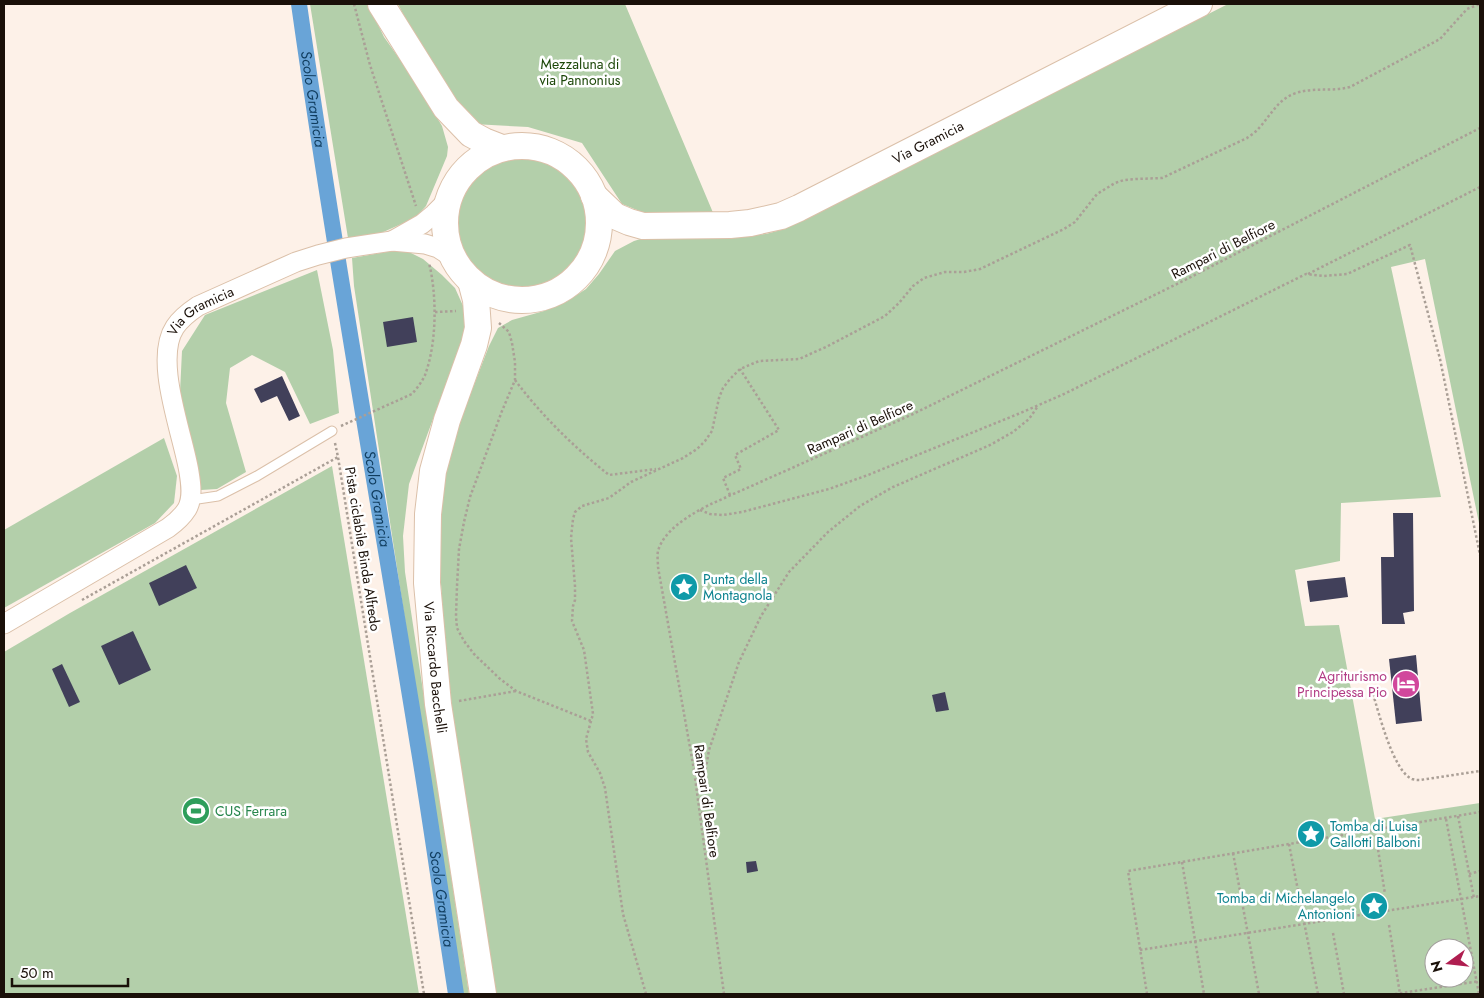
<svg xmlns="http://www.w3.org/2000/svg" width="1484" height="998" font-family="Jost,sans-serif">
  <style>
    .green { fill: #b3cfaa; fill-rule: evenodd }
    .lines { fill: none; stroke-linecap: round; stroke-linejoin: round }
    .canal { stroke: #69a4d7; stroke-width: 16 }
    .building { fill: #41405a }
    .lane-casing { stroke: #dbc0a9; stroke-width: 11 }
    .street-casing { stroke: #dbc0a9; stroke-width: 21 }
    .secondary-casing { stroke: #dbc0a9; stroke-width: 28 }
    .path { stroke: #aa9f96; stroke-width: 2.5; stroke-dasharray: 2.5 2.5; stroke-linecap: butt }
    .lane { stroke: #fff; stroke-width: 9 }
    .street { stroke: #fff; stroke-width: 19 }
    .secondary { stroke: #fff; stroke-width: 26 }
    .labels { text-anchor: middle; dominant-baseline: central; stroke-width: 5; stroke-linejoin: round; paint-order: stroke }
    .park-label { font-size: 14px; fill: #1c4708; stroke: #fff }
    .street-label { font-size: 14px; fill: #1a1009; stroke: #fff }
    .culture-label { font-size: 14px; fill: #0d838f; stroke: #fff; text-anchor: start }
    .hotel-label { font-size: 14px; fill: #b23c85; stroke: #fff; text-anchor: end }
    .leisure-label { font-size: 14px; fill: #27864d; stroke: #fff; text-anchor: start }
    .water-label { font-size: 15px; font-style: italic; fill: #103d5f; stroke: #fff }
  </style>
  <rect width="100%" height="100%" fill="#fdf1e8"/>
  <g class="green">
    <polygon points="310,4 368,4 384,37 411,75 442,126 448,147 447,156 426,206 415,218 381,233 348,238"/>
    <polygon points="398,4 625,4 714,215 678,215 642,212 622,204 582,143 528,127 473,124 417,42"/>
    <path d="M1228,4H1480V528L1425,259L1391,267L1441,497L1341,503L1340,561L1295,570L1305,626L1339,625L1375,819L1480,803V994H496L453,717L444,634L438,534L446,467L457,429L489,346L498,328L512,320L544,311L566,302L586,289L599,274L615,251L634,241L647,237H729L766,234L784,229L808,218ZM1434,948H1464V978H1434Z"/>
    <circle cx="522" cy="223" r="66"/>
    <polygon points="403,249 423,259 442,275 455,288 464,308 466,319 464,333 456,357 409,484 403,536 405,572 469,994 462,994 354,286 352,258"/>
    <polygon points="317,270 333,350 339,413 310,424 285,372 252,355 230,368 226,403 246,472 217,489 201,490 180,392 182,351 205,315"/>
    <polygon points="164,438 177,476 174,503 155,523 4,608 4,530"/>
    <polygon points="332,466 419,994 4,994 4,652 70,613"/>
  </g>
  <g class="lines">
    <path class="canal" id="s1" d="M299,4C334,252 378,498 418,745C432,828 443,911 456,994"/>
  </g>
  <g class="building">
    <polygon points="413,317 417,342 387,347 383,322"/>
    <polygon points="282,376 300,416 289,421 277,396 261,403 254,389"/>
    <polygon points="1393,513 1413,513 1414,611 1403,613 1405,624 1382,624 1381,557 1394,557"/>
    <polygon points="186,565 197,588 159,606 149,583"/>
    <polygon points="1345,577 1348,597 1310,602 1307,581"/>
    <polygon points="133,631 151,670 119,685 101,646"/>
    <polygon points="1416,655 1422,721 1396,724 1389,659"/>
    <polygon points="62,664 80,702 69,707 52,669"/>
    <polygon points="945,692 949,710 936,712 932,695"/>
    <polygon points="756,861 758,871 747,873 746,862"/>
  </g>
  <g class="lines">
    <defs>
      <polyline id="lane" points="191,500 218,496 257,476 332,431"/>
      <g id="street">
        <polyline points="392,241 422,224 434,214 449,199"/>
        <path id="s2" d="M4,624L168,528C175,523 182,517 187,509C193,498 191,484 189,472C183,434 153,360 175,327C181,318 189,312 198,306L296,262L318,255L346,248L392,241L425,244L438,248L452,257"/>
      </g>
      <g id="secondary">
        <polyline points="381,4 446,108 471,134 484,141 502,148"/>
        <circle cx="522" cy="223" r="77"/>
        <path id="s3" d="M594,196L615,216L629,222L643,226L730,225L750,223L781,216L799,208L1199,4"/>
        <path id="s4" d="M471,281L476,300L478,328L474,345L447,420L433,471L428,514L427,583L438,704L483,994"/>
      </g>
    </defs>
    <use href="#lane" class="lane-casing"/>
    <use href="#street" class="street-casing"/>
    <use href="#secondary" class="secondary-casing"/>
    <g class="path">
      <polyline points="354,4 370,65 416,206"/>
      <polyline points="1308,274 1480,187"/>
      <polyline points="435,312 456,311"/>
      <polyline points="499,323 509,332 512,343 515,362 515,380 502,411 470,497 464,522 459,549 457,586 456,616 457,628 464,641 474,654 499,678 516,691 591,721"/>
      <path d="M515,380C541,415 575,448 609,475L656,469"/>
      <path d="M341,426L412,394C417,388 422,382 425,375C437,343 437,295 429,263"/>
      <polyline points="335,443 338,457 424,994"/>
      <polyline points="730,495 723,478 741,469 735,455 779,430 740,369"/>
      <polyline points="700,510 710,514 723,515 742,512 829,489 868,475 1018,414 1062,395 1306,274 1324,276 1347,274 1410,245 1440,359 1480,555"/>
      <polyline points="82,600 338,457"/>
      <path d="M1373,694C1379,713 1393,771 1412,779C1415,780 1418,780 1420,780L1480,771"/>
      <polyline points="459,701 516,691"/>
      <polyline points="1458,816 1474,898"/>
      <polyline points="702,819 703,785 709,750 739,662 761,616 789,572 828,532 860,506 893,487 990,445 1013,432 1029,419 1038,406"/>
      <polyline points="1446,819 1479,994"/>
      <polyline points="1375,830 1385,894"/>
      <polyline points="1289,844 1318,994"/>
      <polyline points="1233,853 1259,994"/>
      <polyline points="1182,862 1204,994"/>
      <polyline points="1469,874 1480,871"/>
      <polyline points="1389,925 1400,994"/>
      <polyline points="1333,933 1344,994"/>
      <polyline points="1140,950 1480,896"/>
      <path d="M646,994L623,914L605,788L600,773L588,752L586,739L593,714L584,650L572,621L573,606L575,600V586L571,538L573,519L575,512L582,506L609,498L631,482L683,458L697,449L705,441L712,431L719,398L723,388L730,379L740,369L759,361L799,359L826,347L885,316L899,303L913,286L924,278L945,272H964L980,269L1064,229L1075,222L1097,194L1115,183L1124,180L1136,179L1162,178L1247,138C1251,135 1256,132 1259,128C1271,115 1278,99 1296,93C1315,87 1331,92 1350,87L1440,39L1467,9L1480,4"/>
      <path d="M724,994L694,770L658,567C658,562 657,555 658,551C664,529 693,513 711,504L911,415L1185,280L1480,128"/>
      <polyline points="1147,994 1128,871 1480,812"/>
      <polyline points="1395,994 1480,981"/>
    </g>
    <use href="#lane" class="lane"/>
    <use href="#street" class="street"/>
    <use href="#secondary" class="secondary"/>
  </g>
  <defs>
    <symbol id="sight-disc" viewBox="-11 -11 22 22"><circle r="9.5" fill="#0f9aa8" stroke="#fff"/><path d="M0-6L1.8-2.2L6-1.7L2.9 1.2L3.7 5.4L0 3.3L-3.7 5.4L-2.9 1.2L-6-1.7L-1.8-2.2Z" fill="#fff"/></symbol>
    <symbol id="hotel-disc" viewBox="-11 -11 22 22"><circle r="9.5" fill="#d1479c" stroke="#fff"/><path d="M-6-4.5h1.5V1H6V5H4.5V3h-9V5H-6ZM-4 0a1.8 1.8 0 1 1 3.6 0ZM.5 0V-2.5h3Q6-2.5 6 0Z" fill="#fff"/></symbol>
    <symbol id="stadium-disc" viewBox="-11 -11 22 22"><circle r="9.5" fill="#2e9e5b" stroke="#fff"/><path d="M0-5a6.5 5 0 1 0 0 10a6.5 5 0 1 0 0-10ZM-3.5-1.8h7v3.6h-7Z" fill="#fff"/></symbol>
  </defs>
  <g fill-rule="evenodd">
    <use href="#sight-disc" x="668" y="571" width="32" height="32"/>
    <use href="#hotel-disc" x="1390" y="668" width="32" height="32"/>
    <use href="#stadium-disc" x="180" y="795" width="32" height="32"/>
    <use href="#sight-disc" x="1295" y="818" width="32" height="32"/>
    <use href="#sight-disc" x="1358" y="890" width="32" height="32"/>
  </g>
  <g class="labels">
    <g class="park-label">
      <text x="580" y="64">Mezzaluna di<tspan x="580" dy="16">via Pannonius</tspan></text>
    </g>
    <g class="street-label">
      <text stroke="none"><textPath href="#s3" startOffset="362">Via Gramicia</textPath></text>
      <text transform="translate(1223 249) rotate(-27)">Rampari di Belfiore</text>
      <text stroke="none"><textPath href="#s2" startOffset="434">Via Gramicia</textPath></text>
      <text transform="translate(860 427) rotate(-24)">Rampari di Belfiore</text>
      <text transform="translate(363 549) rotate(81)">Pista ciclabile Binda Alfredo</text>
      <text stroke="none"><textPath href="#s4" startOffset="395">Via Riccardo Bacchelli</textPath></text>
      <text transform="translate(707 801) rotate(82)">Rampari di Belfiore</text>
    </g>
    <g class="culture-label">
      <text x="703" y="579">Punta della<tspan x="703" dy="16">Montagnola</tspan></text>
      <text x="1330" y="826">Tomba di Luisa<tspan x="1330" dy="16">Gallotti Balboni</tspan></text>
      <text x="1355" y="898" text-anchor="end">Tomba di Michelangelo<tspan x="1355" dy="16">Antonioni</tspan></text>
    </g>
    <g class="hotel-label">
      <text x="1387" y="676">Agriturismo<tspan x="1387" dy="16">Principessa Pio</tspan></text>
    </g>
    <g class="leisure-label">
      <text x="215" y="811">CUS Ferrara</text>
    </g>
    <g class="water-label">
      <text stroke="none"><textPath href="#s1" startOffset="96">Scolo Gramicia</textPath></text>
      <text stroke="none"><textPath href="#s1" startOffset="501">Scolo Gramicia</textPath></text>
      <text stroke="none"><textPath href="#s1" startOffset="906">Scolo Gramicia</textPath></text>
    </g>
  </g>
  <rect width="1484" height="998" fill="none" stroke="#1a1009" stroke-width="10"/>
  <g transform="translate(1449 963) rotate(255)"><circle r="24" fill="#ffffff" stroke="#a39f9d"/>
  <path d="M0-4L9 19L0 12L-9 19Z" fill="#af1e50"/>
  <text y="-8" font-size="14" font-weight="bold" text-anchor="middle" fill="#1a1009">N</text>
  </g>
  <path d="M12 978v8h116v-8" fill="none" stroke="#1a1009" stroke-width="2.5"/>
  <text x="20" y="978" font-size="15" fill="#1a1009" stroke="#ffffff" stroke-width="4" paint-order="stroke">50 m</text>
</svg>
